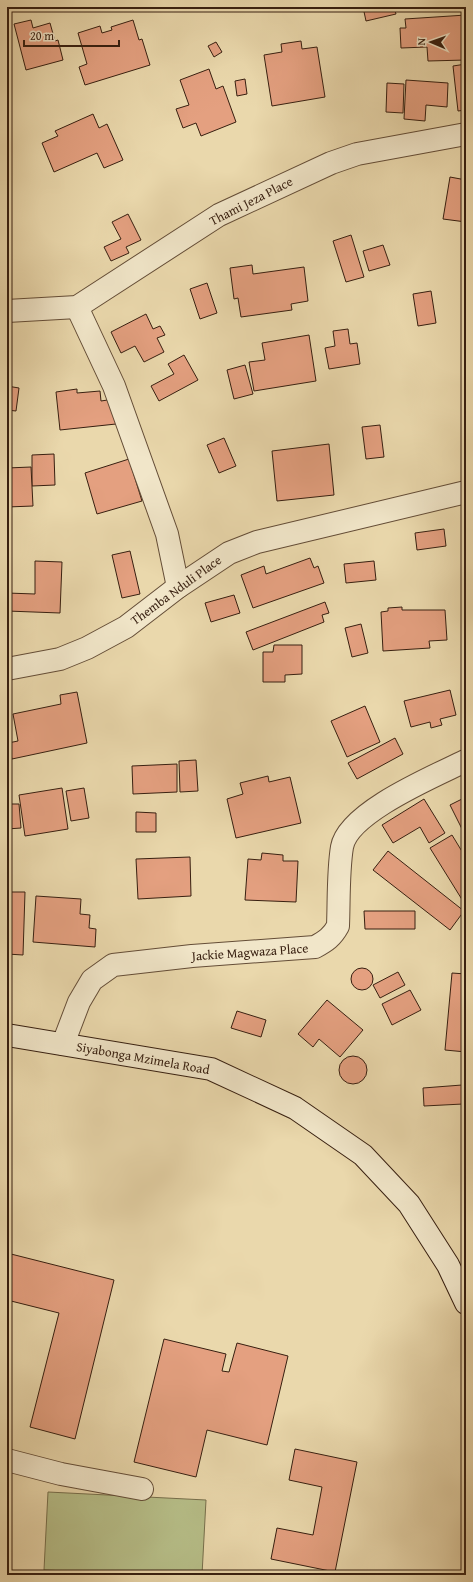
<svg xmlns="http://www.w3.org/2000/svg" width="473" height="1582" font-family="'Gentium Book Plus',serif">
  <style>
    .green { fill: #b7bf89; stroke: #776f4c }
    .building { fill: #e4a080; stroke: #371f10 }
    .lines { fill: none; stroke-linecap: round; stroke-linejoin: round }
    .street-casing { stroke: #644d37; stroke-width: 24 }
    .secondary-casing { stroke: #371f10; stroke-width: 24 }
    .street { stroke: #f1e6c9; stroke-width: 22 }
    .secondary { stroke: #f1e6c9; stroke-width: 22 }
    .labels { text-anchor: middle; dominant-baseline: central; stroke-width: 4; stroke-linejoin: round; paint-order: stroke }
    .street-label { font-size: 13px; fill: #371f10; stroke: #f1e6c9 }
  </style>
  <rect width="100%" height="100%" fill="#ead8ac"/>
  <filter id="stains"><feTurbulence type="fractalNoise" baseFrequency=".005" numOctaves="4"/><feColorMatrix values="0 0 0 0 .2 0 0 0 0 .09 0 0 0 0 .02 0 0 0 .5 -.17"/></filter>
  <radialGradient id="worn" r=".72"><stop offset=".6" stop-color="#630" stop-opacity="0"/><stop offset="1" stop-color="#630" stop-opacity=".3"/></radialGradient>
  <polygon class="green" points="48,1492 206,1500 202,1575 158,1575 44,1570"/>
  <g class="building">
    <polygon points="363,7 394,7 396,14 366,21"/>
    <polygon points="466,15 466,60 428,61 427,47 401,48 400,28 406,28 405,19"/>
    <polygon points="31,20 33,28 50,23 55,41 58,40 63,60 26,70 14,24"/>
    <polygon points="133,20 139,40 142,39 150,65 85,85 79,67 87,64 78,33 100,26 102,33 112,30 111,27"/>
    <polygon points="301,41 302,49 317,47 325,97 272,106 264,55 282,52 281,44"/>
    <polygon points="216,42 222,52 214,57 208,46"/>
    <polygon points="466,64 466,110 458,111 453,66"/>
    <polygon points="209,69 216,89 223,86 236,122 201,136 196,123 183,128 176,109 189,105 180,80"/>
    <polygon points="245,79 247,94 237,96 235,81"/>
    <polygon points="406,80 448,83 447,107 426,105 425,121 404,119"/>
    <polygon points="387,83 404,84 403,113 386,112"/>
    <polygon points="93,114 99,128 107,124 123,160 104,168 97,153 54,172 42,143 58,136 55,131"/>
    <polygon points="450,177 466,180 466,222 443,219"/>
    <polygon points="128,214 141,240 126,247 129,253 111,261 104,247 121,239 112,222"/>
    <polygon points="351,235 364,277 346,282 333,241"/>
    <polygon points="383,245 390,265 369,271 363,251"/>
    <polygon points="252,265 253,274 304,267 308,301 291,304 292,310 241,317 238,298 234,299 230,268"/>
    <polygon points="207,283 217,313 200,319 190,289"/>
    <polygon points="431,291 436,323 418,326 413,294"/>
    <polygon points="146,314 153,329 160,326 165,335 157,338 164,352 144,362 135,346 121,353 111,332"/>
    <polygon points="348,329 350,344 357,343 360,364 329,369 325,348 335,346 333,331"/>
    <polygon points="309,335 316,381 254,391 249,362 265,360 262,343"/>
    <polygon points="184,355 198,380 159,401 151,386 174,374 168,364"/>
    <polygon points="245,365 253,394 234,399 227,370"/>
    <polygon points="7,386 19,388 16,411 7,410"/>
    <polygon points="77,389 77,393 100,391 101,401 114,399 116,424 60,430 56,392"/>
    <polygon points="380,425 384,457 366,459 362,427"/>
    <polygon points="224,438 236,466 219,473 207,445"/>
    <polygon points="329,444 334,495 277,501 272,451"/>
    <polygon points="54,454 55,485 32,486 32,455"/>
    <polygon points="129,459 142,501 97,514 85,473"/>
    <polygon points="31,467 33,506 7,507 7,468"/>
    <polygon points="444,529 446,546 417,550 415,533"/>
    <polygon points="130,551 140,594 122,598 112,555"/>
    <polygon points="310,558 314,568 318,566 324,583 253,608 241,575 264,566 266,574"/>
    <polygon points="35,561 62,562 60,613 7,611 7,593 35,594"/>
    <polygon points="374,561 376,580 346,583 344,564"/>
    <polygon points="234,595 240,613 211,622 205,603"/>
    <polygon points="325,602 329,613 322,615 324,622 253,650 246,632"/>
    <polygon points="402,607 402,610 445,610 447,640 429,641 430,648 383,651 381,612 388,611 388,608"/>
    <polygon points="361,624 368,653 352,657 345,628"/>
    <polygon points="274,645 302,645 302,674 285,675 285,682 263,682 263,652 273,652"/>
    <polygon points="450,690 456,715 440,719 442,725 431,728 430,722 411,727 404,701"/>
    <polygon points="77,692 87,743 12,759 8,743 18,741 13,714 61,704 60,695"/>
    <polygon points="365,706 380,742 347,757 331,721"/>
    <polygon points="395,738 403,754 357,779 348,763"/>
    <polygon points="196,760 198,791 180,792 179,761"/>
    <polygon points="177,764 177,792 133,794 132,766"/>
    <polygon points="268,776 269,782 290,777 301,823 236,838 227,799 243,794 240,783"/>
    <polygon points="62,788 68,829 25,836 19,795"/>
    <polygon points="84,788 89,818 71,821 66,791"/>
    <polygon points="466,797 466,837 450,805"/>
    <polygon points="424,799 445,833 429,843 420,827 393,843 382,825"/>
    <polygon points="7,804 19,804 21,828 7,829"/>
    <polygon points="136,812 156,813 156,832 136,832"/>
    <polygon points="452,835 466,858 466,906 430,848"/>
    <polygon points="388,851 464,911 450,930 373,870"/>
    <polygon points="262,853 283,855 283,861 298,861 296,902 245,900 248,859 261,860"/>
    <polygon points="190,857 191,896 138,899 136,859"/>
    <polygon points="7,892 25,892 23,955 7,954"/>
    <polygon points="36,896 81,899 80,914 90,915 89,928 96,929 95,947 33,942"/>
    <polygon points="364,911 415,911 415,929 365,929"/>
    <circle cx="362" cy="979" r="11"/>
    <polygon points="398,972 405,985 380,998 373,985"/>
    <polygon points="452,973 466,974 466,1052 445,1050"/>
    <polygon points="410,990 421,1010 392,1025 382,1004"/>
    <polygon points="327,1000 363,1030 340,1057 319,1039 313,1047 298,1034"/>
    <polygon points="237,1011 266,1020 261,1037 231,1028"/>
    <circle cx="353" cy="1070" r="14"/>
    <polygon points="462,1085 463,1104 424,1106 423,1088"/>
    <polygon points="7,1253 114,1280 75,1439 30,1427 59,1313 7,1300"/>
    <polygon points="164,1339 226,1354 222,1371 229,1372 237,1343 288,1356 267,1445 207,1430 196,1477 134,1462"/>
    <polygon points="295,1449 357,1462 335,1572 271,1559 277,1528 313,1535 322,1487 289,1480"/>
  </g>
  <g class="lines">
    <defs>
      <g id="street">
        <polyline points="77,307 114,386 167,534 178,587"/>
        <polyline points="7,311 77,307 219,215 331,163 357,154 466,134"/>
        <polyline points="7,669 60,659 87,648 126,627 178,587 229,553 257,542 466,492"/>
        <path d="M63,1044L79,1002L92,980L113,965L192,956L315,947C326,941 332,937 338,926C339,901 338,871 342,847C348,812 435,776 465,761"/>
        <polyline points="7,1460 61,1474 142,1489"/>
      </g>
      <polyline id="secondary" points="7,1035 211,1069 295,1108 363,1155 409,1204 448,1265 466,1303"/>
    </defs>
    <use href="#street" class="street-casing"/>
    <use href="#secondary" class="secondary-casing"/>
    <use href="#street" class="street"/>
    <use href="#secondary" class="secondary"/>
  </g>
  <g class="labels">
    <g class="street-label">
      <text transform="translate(251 201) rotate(-27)">Thami Jeza Place</text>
      <text transform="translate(176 590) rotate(-36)">Themba Nduli Place</text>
      <text transform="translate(250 952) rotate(-4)">Jackie Magwaza Place</text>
      <text transform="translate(143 1058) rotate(10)">Siyabonga Mzimela Road</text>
    </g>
  </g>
  <rect width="473" height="1582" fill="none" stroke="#ead8ac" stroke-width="24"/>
  <rect x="8" y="8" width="457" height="1566" fill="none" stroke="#371f10" stroke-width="2"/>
  <rect x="12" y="12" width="449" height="1558" fill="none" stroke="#371f10"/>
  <g transform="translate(431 42) rotate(272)" stroke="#f1e6c9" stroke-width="3" paint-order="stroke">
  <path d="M0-3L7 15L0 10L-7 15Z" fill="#371f10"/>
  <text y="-6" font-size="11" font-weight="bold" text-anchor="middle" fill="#371f10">N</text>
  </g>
  <path d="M24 40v6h95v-6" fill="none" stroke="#371f10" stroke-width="2"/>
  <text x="30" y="40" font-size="12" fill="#371f10" stroke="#f1e6c9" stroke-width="3" paint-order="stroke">20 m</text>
  <rect width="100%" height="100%" filter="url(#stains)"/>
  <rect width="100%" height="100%" fill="url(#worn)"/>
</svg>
